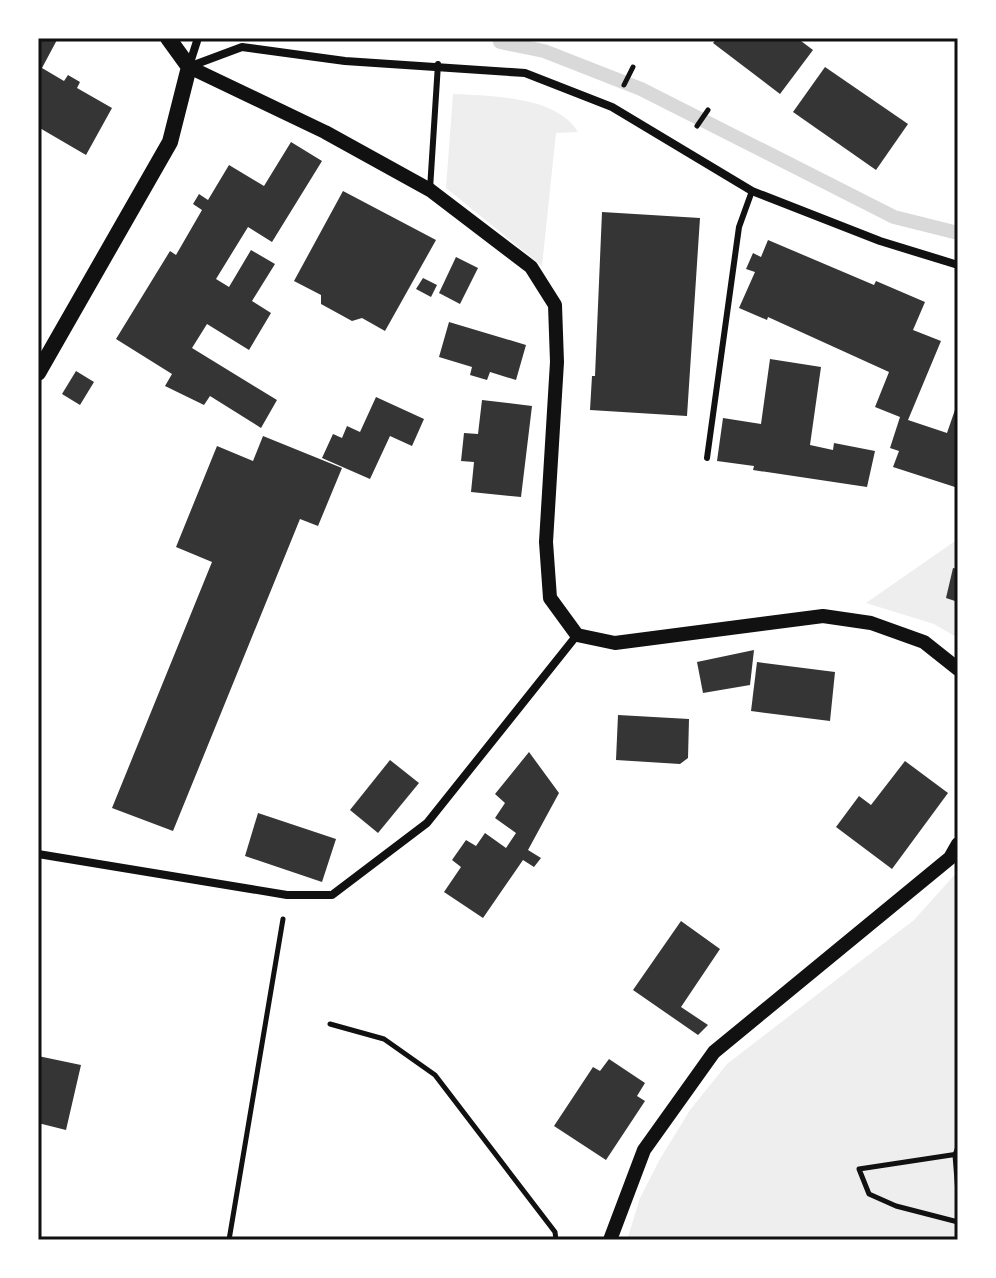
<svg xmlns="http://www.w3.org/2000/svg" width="996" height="1278" font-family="'Zilla Slab',serif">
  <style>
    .green { fill: #eee }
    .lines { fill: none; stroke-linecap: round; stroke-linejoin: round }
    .stream { stroke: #d9d9d9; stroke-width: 14 }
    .building { fill: #353535 }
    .path { stroke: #111; stroke-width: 5 }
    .service { stroke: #111; stroke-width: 6 }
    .minor { stroke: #111; stroke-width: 8 }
    .tertiary { stroke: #111; stroke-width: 14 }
    .secondary { stroke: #111; stroke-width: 16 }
    .neatline { fill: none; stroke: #111; stroke-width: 3 }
  </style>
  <rect width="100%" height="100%" fill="#fff"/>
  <g class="green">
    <path d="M453,94C491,96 557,96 578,132L556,133L542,266L446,188Z"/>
    <polygon points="958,539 958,638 934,624 866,603"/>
    <polygon points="958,871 958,1240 627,1240 640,1198 660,1159 690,1110 727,1064 914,920"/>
  </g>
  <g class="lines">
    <polyline class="stream" points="500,42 544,51 641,89 894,217 958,233"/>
  </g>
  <g class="building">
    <polygon points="38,38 58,38 42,68 64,81 68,75 80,82 77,88 112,108 86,155 38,127"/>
    <polygon points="717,38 797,38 813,50 780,94 713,43"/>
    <polygon points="825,67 908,124 876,170 793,112"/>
    <polygon points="291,142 322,161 272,242 248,227 216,279 229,287 251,250 275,264 252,301 271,313 249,350 207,324 192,348 277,400 261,428 210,396 204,405 165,386 172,374 116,339 170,251 176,255 202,210 193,204 199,194 208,200 229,165 264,186"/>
    <polygon points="343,191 436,240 385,331 362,318 352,321 321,304 321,295 294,281"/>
    <polygon points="602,212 700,218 687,416 590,410 592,376 595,376"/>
    <polygon points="768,240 874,285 876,281 925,302 913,330 941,341 908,420 947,433 958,401 958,488 893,467 899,451 890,448 900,417 875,407 889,372 768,317 767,320 739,308 755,272 746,269 753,253 761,257"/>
    <polygon points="456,257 478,268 460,304 439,293"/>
    <polygon points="423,278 437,285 431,297 416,289"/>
    <polygon points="449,322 526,345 516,380 490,372 487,380 470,375 472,367 439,357"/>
    <polygon points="770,359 821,367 810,445 833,450 834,443 875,451 867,487 753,470 754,466 717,461 723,418 761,424"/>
    <polygon points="76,371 94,382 80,405 62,394"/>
    <polygon points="376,397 424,419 412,446 390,436 370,479 322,458 333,434 342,438 347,426 360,432"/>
    <polygon points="482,400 532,406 521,497 471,492 474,462 461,461 464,433 478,434"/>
    <polygon points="263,436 342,468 318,526 300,519 173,831 112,808 212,562 176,547 217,446 253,461"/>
    <polygon points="953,568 958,569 958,602 946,598"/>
    <polygon points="754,650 750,685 703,693 697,662"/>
    <polygon points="757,662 835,672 830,721 751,711"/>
    <polygon points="618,715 689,719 688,758 680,764 616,760"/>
    <polygon points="529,752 559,793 528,850 541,858 534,867 523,860 483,918 444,892 461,867 452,860 466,840 476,846 485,833 506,848 516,833 495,818 505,803 495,794"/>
    <polygon points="390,760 419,783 378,833 350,810"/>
    <polygon points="905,761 948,793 892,869 836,827 859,796 871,805"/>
    <polygon points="258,813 336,839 322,882 245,856"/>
    <polygon points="681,921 720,949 681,1007 708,1025 698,1035 633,990"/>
    <polygon points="38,1056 81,1065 66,1130 38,1123"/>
    <polygon points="609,1059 645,1083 637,1096 645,1101 606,1160 554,1126 593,1067 600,1071"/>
  </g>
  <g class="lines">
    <g class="path">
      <polyline points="624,85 633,67"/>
      <polyline points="697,126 708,110"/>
      <polyline points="330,1024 384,1039 435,1075 555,1232 556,1240"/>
      <polyline points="958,1147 955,1155 958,1193"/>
      <polyline points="958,1154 859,1169 869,1194 896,1206 958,1222"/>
      <polyline points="229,1240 283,919"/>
    </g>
    <g class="service">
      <polyline points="430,189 438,64"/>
      <polyline points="707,458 739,227 752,191"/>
    </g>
    <g class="minor">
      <polyline points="189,66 198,38"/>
      <polyline points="191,66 242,47 345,61 525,73 612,107 752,191 880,241 958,265"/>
      <polyline points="38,854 287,895 332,895 427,823 577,635"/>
    </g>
    <g class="tertiary">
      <polyline points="189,67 325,132 430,190 531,267 555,305 557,362 546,542 550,598 577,635 615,643 823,616 871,623 924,642 958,669"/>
      <polyline points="610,1240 644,1150 714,1052 950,858 958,844"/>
    </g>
    <polyline class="secondary" points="38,373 170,142 189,67 168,38"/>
  </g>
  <rect width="996" height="1278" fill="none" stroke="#ffffff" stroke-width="80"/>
  <rect x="40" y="40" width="916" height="1198" class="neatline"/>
</svg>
